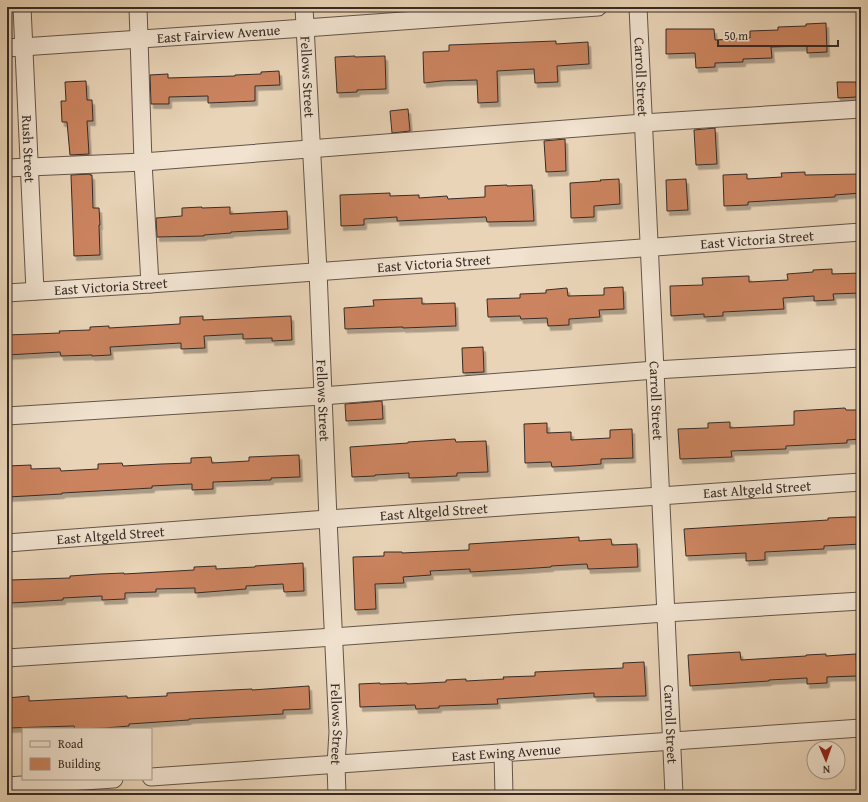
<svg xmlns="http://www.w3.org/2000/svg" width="868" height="802" font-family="'Gentium Book Plus',serif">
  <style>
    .building { fill: #cb845e; stroke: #372b26; filter: url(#shadow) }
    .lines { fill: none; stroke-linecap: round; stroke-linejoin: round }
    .minor-casing { stroke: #64554a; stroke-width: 19 }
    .minor { stroke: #f1e3d0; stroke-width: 17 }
    .labels { text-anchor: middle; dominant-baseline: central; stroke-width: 4; stroke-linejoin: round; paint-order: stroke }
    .street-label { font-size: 14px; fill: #372b26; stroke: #f1e3d0 }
  </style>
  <defs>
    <filter id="shadow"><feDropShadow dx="2.5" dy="4.5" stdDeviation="0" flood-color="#0004"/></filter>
  </defs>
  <rect width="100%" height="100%" fill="#e9d4b7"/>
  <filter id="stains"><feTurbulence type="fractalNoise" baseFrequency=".005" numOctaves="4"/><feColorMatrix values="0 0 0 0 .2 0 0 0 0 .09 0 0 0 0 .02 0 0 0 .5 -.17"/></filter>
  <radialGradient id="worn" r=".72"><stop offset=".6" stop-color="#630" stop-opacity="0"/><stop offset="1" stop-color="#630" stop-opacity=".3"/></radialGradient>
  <g class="building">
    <polygon points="826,23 827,52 807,53 807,46 771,47 772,58 743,59 743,62 715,63 715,67 696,68 695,53 666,54 666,29 714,29 715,40 750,38 750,31 778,30 778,27 806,26 806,24"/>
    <polygon points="556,41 556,44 588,42 589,64 557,66 558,82 535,83 534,69 497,71 498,102 478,103 477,80 442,81 424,83 423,52 449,51 449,45"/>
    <polygon points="355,56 355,57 385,56 386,89 357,90 357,92 337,93 335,57"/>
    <polygon points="279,71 280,85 255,86 255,101 208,103 208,96 169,97 169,104 151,104 150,75 168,74 168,78 235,76 235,75 261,74 261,72"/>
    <polygon points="86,81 87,100 92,100 93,121 87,121 89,154 70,155 67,122 62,122 61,101 66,101 65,82"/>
    <polygon points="837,82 856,82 857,97 838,98"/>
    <polygon points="408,109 410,131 392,133 390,111"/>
    <polygon points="715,128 717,164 696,165 694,130"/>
    <polygon points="565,139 566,171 546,172 544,141"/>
    <polygon points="805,172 805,175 861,174 861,193 835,195 835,197 748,202 748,205 724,206 723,175 747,174 747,179 782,177 781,173"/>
    <polygon points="90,174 90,175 92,175 93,208 99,208 100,225 99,225 100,255 74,256 71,175"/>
    <polygon points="619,179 620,204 594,206 594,217 571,218 570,183 601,181 600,180"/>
    <polygon points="686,179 688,210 667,211 666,180"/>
    <polygon points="507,185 507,186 532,185 534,221 487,222 486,217 397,221 397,217 364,219 364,225 341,226 340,195 390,193 390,196 419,195 419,198 447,196 448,199 485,197 485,186"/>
    <polygon points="202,207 202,208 230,207 230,214 287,211 288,229 231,232 231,233 204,235 204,236 157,237 156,218 182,216 182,208"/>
    <polygon points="832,269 832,274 861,273 861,293 833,294 834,300 814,301 814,296 783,298 784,309 723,312 723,316 704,317 704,314 671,316 670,286 703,285 702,278 749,276 749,282 788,280 787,274 813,272 813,270"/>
    <polygon points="623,287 624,309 599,310 600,317 569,319 569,325 548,326 547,318 521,319 520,316 488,317 487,299 520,298 520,294 546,293 546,290 567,288 568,296 604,295 604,288"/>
    <polygon points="422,298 422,304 455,303 456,326 403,328 403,327 345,329 344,308 374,306 373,300"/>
    <polygon points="203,316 203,320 291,316 292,340 272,341 272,338 243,339 243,334 204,336 205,348 181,349 181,343 110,347 111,355 92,356 92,355 61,356 60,352 7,355 7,335 60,333 59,331 90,330 90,327 109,326 109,328 180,324 180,317"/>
    <polygon points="483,347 484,372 463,373 462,348"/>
    <polygon points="382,401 383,419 346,421 345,404"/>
    <polygon points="845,408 846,410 861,410 861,439 847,440 847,443 786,446 786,449 731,451 732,457 680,459 678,429 708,428 708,423 730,422 730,428 794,425 794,411"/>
    <polygon points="547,423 547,433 571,432 571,440 610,438 610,430 632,429 633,458 601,459 601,464 573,466 552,467 551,462 525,463 524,424"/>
    <polygon points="455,439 456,442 486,441 488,472 457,473 457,476 436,477 409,478 409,473 375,475 375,476 352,477 350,447 408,443 408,442"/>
    <polygon points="299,455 300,477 271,478 271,480 213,482 213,489 192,490 192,484 152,486 152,488 62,493 62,494 8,497 7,466 31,465 31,469 60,468 61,471 98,469 98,464 122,463 123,466 161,464 191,463 191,458 211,457 212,463 249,461 249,457"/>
    <polygon points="851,517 861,517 861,544 824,546 824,549 765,552 765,560 746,561 746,553 686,556 684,529 828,520 828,518"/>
    <polygon points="579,537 579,541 611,539 612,545 637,544 638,567 588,569 587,564 551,566 551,567 522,569 470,572 470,569 430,571 431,575 403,577 404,583 375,584 376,609 355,610 353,557 384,556 384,552 402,552 402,553 469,550 469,544"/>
    <polygon points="303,563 304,591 284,592 283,584 246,586 246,589 195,593 195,588 156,589 156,592 125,593 125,599 102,600 102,596 63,598 63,600 11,603 10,580 70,578 70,576 100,574 124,573 124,574 194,570 194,567 216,566 216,569 255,567 255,566"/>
    <polygon points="740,652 741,660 806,656 806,655 826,654 826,656 856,654 857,676 827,677 827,683 807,684 807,678 769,680 769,681 690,686 688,655"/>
    <polygon points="644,662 646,696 594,697 594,693 497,699 498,704 439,706 439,708 416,709 415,705 360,707 359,684 380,683 380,684 407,683 407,684 446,682 446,680 466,679 466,681 504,679 503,677 535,676 535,672 623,668 623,663"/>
    <polygon points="309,686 310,709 283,710 283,714 189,719 189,720 129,724 129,726 105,728 75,729 74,726 8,728 7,698 29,696 29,701 127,696 127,698 167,696 167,693 252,689 252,690"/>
  </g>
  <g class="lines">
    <defs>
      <g id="minor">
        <path id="s1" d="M22,7L35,291"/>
        <polyline points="138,7 143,162 150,284"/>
        <path id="s2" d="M304,7L318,271L328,519L338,732L336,765L337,795"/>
        <path id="s3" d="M638,7L655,370L674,795"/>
        <path id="s4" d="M7,48L305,28L598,7"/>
        <polyline points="7,168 143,162 643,123 861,109"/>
        <path id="s5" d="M7,293L150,284L861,232"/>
        <polyline points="7,416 322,396 655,370 861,358"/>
        <path id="s6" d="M7,543L314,520L861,482"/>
        <polyline points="7,658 319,638 665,613 861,601"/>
        <polyline points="503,753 504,795"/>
        <path id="s7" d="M151,777L861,728"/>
        <polyline points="7,786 114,779"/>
      </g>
    </defs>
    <use href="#minor" class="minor-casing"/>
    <use href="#minor" class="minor"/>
  </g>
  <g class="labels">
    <g class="street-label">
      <text stroke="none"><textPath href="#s4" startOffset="212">East Fairview Avenue</textPath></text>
      <text stroke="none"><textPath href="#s2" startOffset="70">Fellows Street</textPath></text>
      <text stroke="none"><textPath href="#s3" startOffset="70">Carroll Street</textPath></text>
      <text stroke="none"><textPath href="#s1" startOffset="142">Rush Street</textPath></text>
      <text stroke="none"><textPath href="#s5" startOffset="752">East Victoria Street</textPath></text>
      <text stroke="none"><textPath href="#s5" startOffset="428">East Victoria Street</textPath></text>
      <text stroke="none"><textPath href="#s5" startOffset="104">East Victoria Street</textPath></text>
      <text stroke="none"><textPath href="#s2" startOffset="394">Fellows Street</textPath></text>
      <text stroke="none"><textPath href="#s3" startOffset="394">Carroll Street</textPath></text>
      <text stroke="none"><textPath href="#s6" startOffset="752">East Altgeld Street</textPath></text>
      <text stroke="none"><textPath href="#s6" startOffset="428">East Altgeld Street</textPath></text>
      <text stroke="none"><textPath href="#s6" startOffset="104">East Altgeld Street</textPath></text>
      <text stroke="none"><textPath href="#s2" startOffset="718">Fellows Street</textPath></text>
      <text stroke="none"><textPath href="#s3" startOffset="718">Carroll Street</textPath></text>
      <text stroke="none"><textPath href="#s7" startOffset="356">East Ewing Avenue</textPath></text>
    </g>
  </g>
  <rect width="868" height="802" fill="none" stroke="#e9d4b7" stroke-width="24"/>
  <rect x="8" y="8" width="852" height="786" fill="none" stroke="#372b26" stroke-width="2"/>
  <rect x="12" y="12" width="844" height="778" fill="none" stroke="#372b26"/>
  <rect x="22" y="728" width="130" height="52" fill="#f1e3d0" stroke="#a7998c"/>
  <rect x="30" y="741" width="20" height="6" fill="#f1e3d0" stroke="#a7998c"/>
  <text x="58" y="748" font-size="12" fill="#372b26">Road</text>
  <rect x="30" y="758" width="20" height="12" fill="#cb845e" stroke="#a7998c"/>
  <text x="58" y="768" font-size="12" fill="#372b26">Building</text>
  <g transform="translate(826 760) rotate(178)"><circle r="19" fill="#f1e3d0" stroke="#a7998c"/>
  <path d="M0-3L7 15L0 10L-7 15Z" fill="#8f2418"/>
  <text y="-6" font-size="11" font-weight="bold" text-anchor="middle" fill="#372b26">N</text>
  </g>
  <path d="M718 40v6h120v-6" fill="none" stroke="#372b26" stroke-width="2"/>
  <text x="724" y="40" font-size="12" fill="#372b26" stroke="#f1e3d0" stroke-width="3" paint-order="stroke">50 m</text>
  <rect width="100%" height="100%" filter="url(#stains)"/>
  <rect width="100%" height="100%" fill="url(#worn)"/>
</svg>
